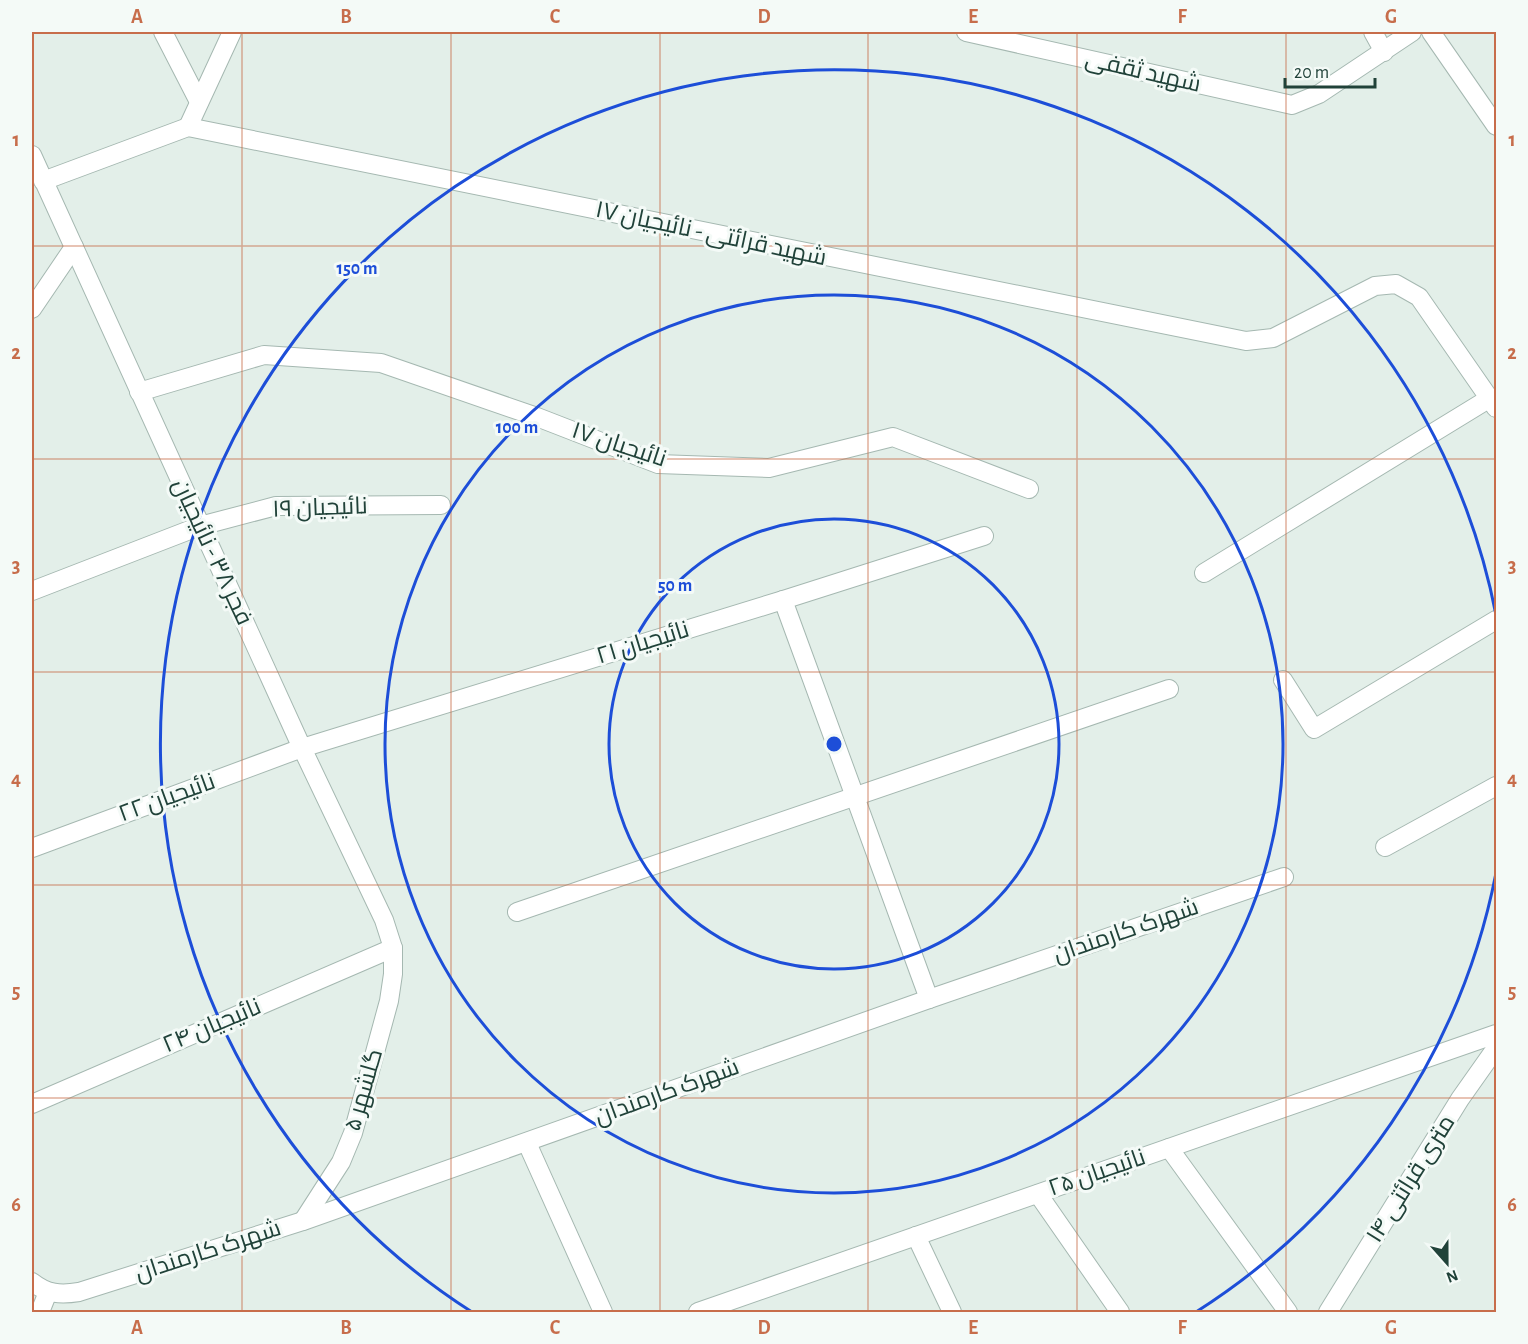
<svg xmlns="http://www.w3.org/2000/svg" width="1528" height="1344" font-family="'Alegreya Sans',Cairo,sans-serif">
  <style>
    .lines { fill: none; stroke-linecap: round; stroke-linejoin: round }
    .minor-casing { stroke: #a5b8b1; stroke-width: 20 }
    .minor { stroke: #fff; stroke-width: 18 }
    .grid { fill: none; stroke: #c76d4b; stroke-width: 1.5; stroke-opacity: 0.55 }
    .ring { fill: none; stroke: #1d4ed8; stroke-width: 3 }
    .labels { text-anchor: middle; dominant-baseline: central; stroke-width: 6; stroke-linejoin: round; paint-order: stroke }
    .street-label { font-size: 24px; fill: #204239; stroke: #f4faf7 }
    .centre { fill: #1d4ed8; stroke: #f4faf7; stroke-width: 3 }
    .ring-label { font-size: 18px; text-anchor: middle; font-weight: bold; fill: #1d4ed8; stroke: #f4faf7; stroke-width: 6; stroke-linejoin: round; paint-order: stroke }
    .neatline { fill: none; stroke: #c76d4b; stroke-width: 2 }
    .grid-label { font-size: 20px; text-anchor: middle; font-weight: bold; fill: #c76d4b }
  </style>
  <rect width="100%" height="100%" fill="#e3efe9"/>
  <g class="lines">
    <defs>
      <g id="minor">
        <polyline points="163,32 199,102"/>
        <polyline points="966,32 1292,105 1319,94 1412,32"/>
        <polyline points="1373,32 1384,52"/>
        <polyline points="1431,32 1496,126"/>
        <polyline points="188,127 232,32"/>
        <polyline points="32,155 302,748 384,920 393,948 393,974 389,1001 353,1133 341,1162 303,1221"/>
        <polyline points="43,181 188,127 1246,341 1273,338 1375,286 1396,284 1419,297 1496,408"/>
        <polyline points="32,309 74,247"/>
        <polyline points="139,392 264,355 381,363 537,417 658,464 769,468 893,437 1029,489"/>
        <polyline points="1204,573 1490,398"/>
        <polyline points="32,591 200,526 276,506 441,505"/>
        <polyline points="783,600 929,999"/>
        <polyline points="1283,680 1314,729 1496,620"/>
        <polyline points="1385,847 1496,786"/>
        <polyline points="32,848 302,748 783,600 984,536"/>
        <polyline points="517,912 1169,689"/>
        <polyline points="32,1104 393,948"/>
        <polyline points="527,1143 603,1312"/>
        <polyline points="1169,1148 1288,1312"/>
        <polyline points="1038,1194 1120,1312"/>
        <polyline points="916,1236 952,1312"/>
        <path d="M32,1282C47,1294 60,1295 79,1292L303,1221L929,999L1284,877"/>
        <polyline points="40,1312 48,1292"/>
        <polyline points="698,1312 1496,1034"/>
        <polyline points="1328,1312 1460,1099 1496,1048"/>
      </g>
    </defs>
    <use href="#minor" class="minor-casing"/>
    <use href="#minor" class="minor"/>
  </g>
  <path class="grid" d="M242,32V1312M451,32V1312M660,32V1312M868,32V1312M1077,32V1312M1286,32V1312M32,246H1496M32,459H1496M32,672H1496M32,885H1496M32,1098H1496"/>
  <g class="ring">
    <circle cx="834" cy="744" r="225"/>
    <circle cx="834" cy="744" r="449"/>
    <path d="M1496 873A674 674 0 0 1 1196 1312M472 1312A674 674 0 1 1 1496 615"/>
  </g>
  <g class="labels">
    <g class="street-label">
      <text transform="translate(1143 72) rotate(13)">شهید ثقفی</text>
      <text transform="translate(711 234) rotate(12)">شهید قرائتی - نائیجیان ۱۷</text>
      <text transform="translate(619 445) rotate(18)">نائیجیان ۱۷</text>
      <text transform="translate(320 508) rotate(-2)">نائیجیان ۱۹</text>
      <text transform="translate(212 552) rotate(65)">فجر ۳۸ - نائیجیان</text>
      <text transform="translate(643 643) rotate(-17)">نائیجیان ۲۱</text>
      <text transform="translate(167 798) rotate(-20)">نائیجیان ۲۲</text>
      <text transform="translate(1126 931) rotate(-19)">شهرک کارمندان</text>
      <text transform="translate(212 1026) rotate(-23)">نائیجیان ۲۴</text>
      <text transform="translate(364 1090) rotate(-74)">گلشهر ۵</text>
      <text transform="translate(667 1092) rotate(-20)">شهرک کارمندان</text>
      <text transform="translate(1097 1173) rotate(-19)">نائیجیان ۲۵</text>
      <text transform="translate(1411 1179) rotate(-58)">۱۴ متری قرائتی</text>
      <text transform="translate(208 1251) rotate(-18)">شهرک کارمندان</text>
    </g>
  </g>
  <circle cx="834" cy="744" r="9" class="centre"/>
  <g class="ring-label">
    <text x="357" y="274">150 m</text>
    <text x="517" y="433">100 m</text>
    <text x="675" y="591">50 m</text>
  </g>
  <rect width="1528" height="1344" fill="none" stroke="#f4faf7" stroke-width="66"/>
  <g transform="translate(1447 1263) rotate(159)" stroke="#f4faf7" stroke-width="4.5" paint-order="stroke">
  <path d="M0-4.5L10 22L0 15L-10 22Z" fill="#204239"/>
  <text y="-9" font-size="16" font-weight="bold" text-anchor="middle" fill="#204239">N</text>
  </g>
  <path d="M1285 78v9h90v-9" fill="none" stroke="#204239" stroke-width="3"/>
  <text x="1294" y="78" font-size="18" fill="#204239" stroke="#f4faf7" stroke-width="4.5" paint-order="stroke">20 m</text>
  <rect x="33" y="33" width="1462" height="1278" class="neatline"/>
  <g class="grid-label">
    <text x="137" y="23">A</text>
    <text x="346" y="23">B</text>
    <text x="555" y="23">C</text>
    <text x="764" y="23">D</text>
    <text x="973" y="23">E</text>
    <text x="1182" y="23">F</text>
    <text x="1391" y="23">G</text>
    <text x="16" y="146">1</text>
    <text x="1512" y="146">1</text>
    <text x="16" y="359">2</text>
    <text x="1512" y="359">2</text>
    <text x="16" y="572">3</text>
    <text x="1512" y="572">3</text>
    <text x="16" y="785">4</text>
    <text x="1512" y="785">4</text>
    <text x="16" y="998">5</text>
    <text x="1512" y="998">5</text>
    <text x="16" y="1211">6</text>
    <text x="1512" y="1211">6</text>
    <text x="137" y="1334">A</text>
    <text x="346" y="1334">B</text>
    <text x="555" y="1334">C</text>
    <text x="764" y="1334">D</text>
    <text x="973" y="1334">E</text>
    <text x="1182" y="1334">F</text>
    <text x="1391" y="1334">G</text>
  </g>
</svg>
